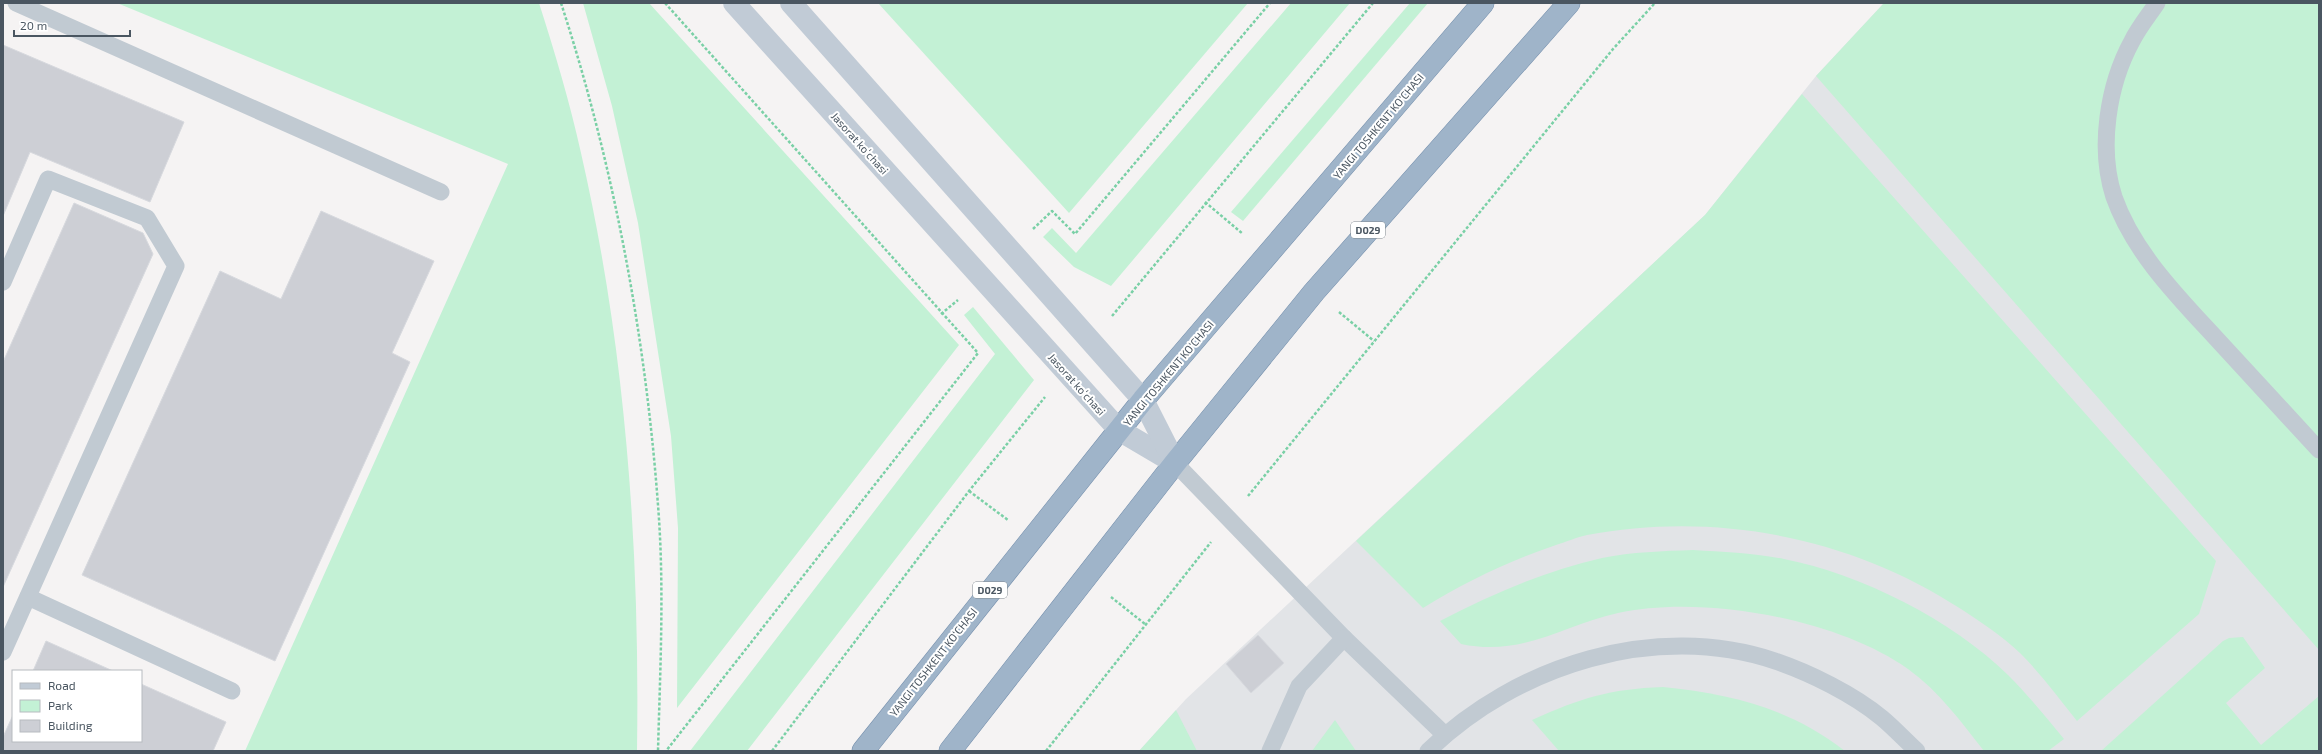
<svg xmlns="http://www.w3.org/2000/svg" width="2322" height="754" font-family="'Exo 2',sans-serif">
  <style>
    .airport { fill: #e2e4e7 }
    .green { fill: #c3f1d5 }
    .building { fill: #cdcfd5; stroke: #d7d9de }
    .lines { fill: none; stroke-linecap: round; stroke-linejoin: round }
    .trunk-casing { stroke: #7690ad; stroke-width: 23 }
    .path { stroke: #7ad0a6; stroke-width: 2.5; stroke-dasharray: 3 2; stroke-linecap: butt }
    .service { stroke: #c1cad2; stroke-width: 17 }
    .secondary { stroke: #c1cbd6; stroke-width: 22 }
    .trunk { stroke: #9fb4c9; stroke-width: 22 }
    .labels { text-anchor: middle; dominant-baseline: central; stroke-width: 4; stroke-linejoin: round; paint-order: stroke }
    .shield { fill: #fff; stroke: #808990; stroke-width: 1 }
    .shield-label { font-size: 10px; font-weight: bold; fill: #4a5661 }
    .street-label { font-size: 11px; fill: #4a5661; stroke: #fff }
  </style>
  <rect width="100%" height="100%" fill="#f5f3f3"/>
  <polygon class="airport" points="1884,3 2319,3 2319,751 1139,751 1186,699 1705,215 1816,76"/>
  <g class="green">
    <path d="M117,3H539C555,53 570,103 581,153C626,349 640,551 637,751H245L508,164Z"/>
    <polygon points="583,3 649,3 959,345 677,708 678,528 671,436 638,223 612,106"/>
    <polygon points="878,3 1248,3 1069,213"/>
    <polygon points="1291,3 1350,3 1111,286 1074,267 1043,237 1052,228 1076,253"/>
    <polygon points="1410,3 1428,3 1243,221 1231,212"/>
    <polygon points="1884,3 2319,3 2319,650 1816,76"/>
    <path d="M1802,94L2216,561L2199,614L2077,721C2059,698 2041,674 2020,653C2002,636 1981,622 1961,609C1851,537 1716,511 1587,535C1577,537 1566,542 1556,545C1509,561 1465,582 1423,608L1356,541L1705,215Z"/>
    <polygon points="973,307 1034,380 747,751 690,751 995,354 964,315"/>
    <path d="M1693,550C1724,552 1754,553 1784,559C1861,574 1952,620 2008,675C2028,695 2046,717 2064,739L2048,751H1984C1961,722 1939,691 1908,669C1838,619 1702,594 1618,613C1561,626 1522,657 1461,644L1440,621C1492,594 1545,571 1602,558C1632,552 1663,551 1693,550Z"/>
    <polygon points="2243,637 2265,668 2226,703 2261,745 2319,696 2319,751 2101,751 2223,641 2229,638"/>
    <path d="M1663,687C1731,694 1790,708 1845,751H1559L1532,720C1581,698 1609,689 1663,687Z"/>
    <polygon points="1176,710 1197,751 1139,751"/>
    <polygon points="1335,720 1356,751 1312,751"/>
  </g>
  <g class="building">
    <polygon points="3,45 184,122 150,202 30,152 3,216"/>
    <polygon points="74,203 143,233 153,254 3,587 3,362"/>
    <polygon points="321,211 434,261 392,353 410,362 275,661 82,575 220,271 281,299"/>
    <polygon points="1258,635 1284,663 1251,693 1226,664"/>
    <polygon points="46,641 113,671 33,671"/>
    <polygon points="141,684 226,722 213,751 3,751 3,737 13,715 13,741 141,741"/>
  </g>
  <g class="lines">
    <defs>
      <g id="trunk">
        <polyline points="863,751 1143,400 1483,3"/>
        <polyline points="950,751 1175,463 1314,292 1569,3"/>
      </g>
    </defs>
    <use href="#trunk" class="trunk-casing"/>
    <g class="path">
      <path d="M561,3C615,169 647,344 659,519C664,596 660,674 658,751"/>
      <polyline points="665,3 978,353 666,751"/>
      <polyline points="1205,202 1243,234"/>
      <polyline points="1033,229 1052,211 1075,234 1270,3"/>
      <polyline points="1339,312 1374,341"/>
      <polyline points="941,314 958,300"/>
      <polyline points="1112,316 1373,3"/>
      <polyline points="969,491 1008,520"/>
      <polyline points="1248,496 1613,49 1655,3"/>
      <polyline points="1111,597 1145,624"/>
      <polyline points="772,751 969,491 1045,397"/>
      <polyline points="1046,751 1211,542"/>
    </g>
    <g class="service">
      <polyline points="16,3 441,192"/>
      <path d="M2157,3C2149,15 2139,27 2132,41C2108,85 2098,148 2114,197C2133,251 2176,295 2214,336C2249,374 2284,412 2319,450"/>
      <polyline points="3,282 48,179 147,218 176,266 3,652"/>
      <polyline points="1175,463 1344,638 1445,735"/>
      <polyline points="28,597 232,691"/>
      <polyline points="1270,751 1299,686 1344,638"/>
      <path d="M1428,751C1516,665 1656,621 1775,661C1810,673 1853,694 1882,718C1894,728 1905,740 1917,751"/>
    </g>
    <g class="secondary">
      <polyline points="734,3 1119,430 1175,463"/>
      <polyline points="791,3 1143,400 1175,463"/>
    </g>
    <use href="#trunk" class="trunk"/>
  </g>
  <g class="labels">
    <g class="shield">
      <rect x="1351" y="222" width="34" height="16" rx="3"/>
      <rect x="973" y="582" width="34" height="16" rx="3"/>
    </g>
    <g class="shield-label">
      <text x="1368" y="230">D029</text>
      <text x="990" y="590">D029</text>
    </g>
    <g class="street-label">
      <text transform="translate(1378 126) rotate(-50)">YANGI TOSHKENT KO‘CHASI</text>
      <text transform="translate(860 143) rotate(48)">Jasorat koʻchasi</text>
      <text transform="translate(1168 373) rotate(-50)">YANGI TOSHKENT KO‘CHASI</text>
      <text transform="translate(1077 384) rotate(48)">Jasorat koʻchasi</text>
      <text transform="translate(933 662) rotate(-52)">YANGI TOSHKENT KO‘CHASI</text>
    </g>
  </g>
  <rect width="2322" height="754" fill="none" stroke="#4a5661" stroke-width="8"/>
  <rect x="12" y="670" width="130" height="72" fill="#ffffff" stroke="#b7bbc0"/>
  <rect x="20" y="683" width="20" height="6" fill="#c1cbd6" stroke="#b7bbc0"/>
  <text x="48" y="690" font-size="12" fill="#4a5661">Road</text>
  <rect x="20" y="700" width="20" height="12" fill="#c3f1d5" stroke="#b7bbc0"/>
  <text x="48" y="710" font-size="12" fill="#4a5661">Park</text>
  <rect x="20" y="720" width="20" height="12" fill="#cdcfd5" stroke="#b7bbc0"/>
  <text x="48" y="730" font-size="12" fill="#4a5661">Building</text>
  <path d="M14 30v6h116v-6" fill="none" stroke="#4a5661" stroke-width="2"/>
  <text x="20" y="30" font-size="12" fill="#4a5661" stroke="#ffffff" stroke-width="3" paint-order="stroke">20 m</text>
</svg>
